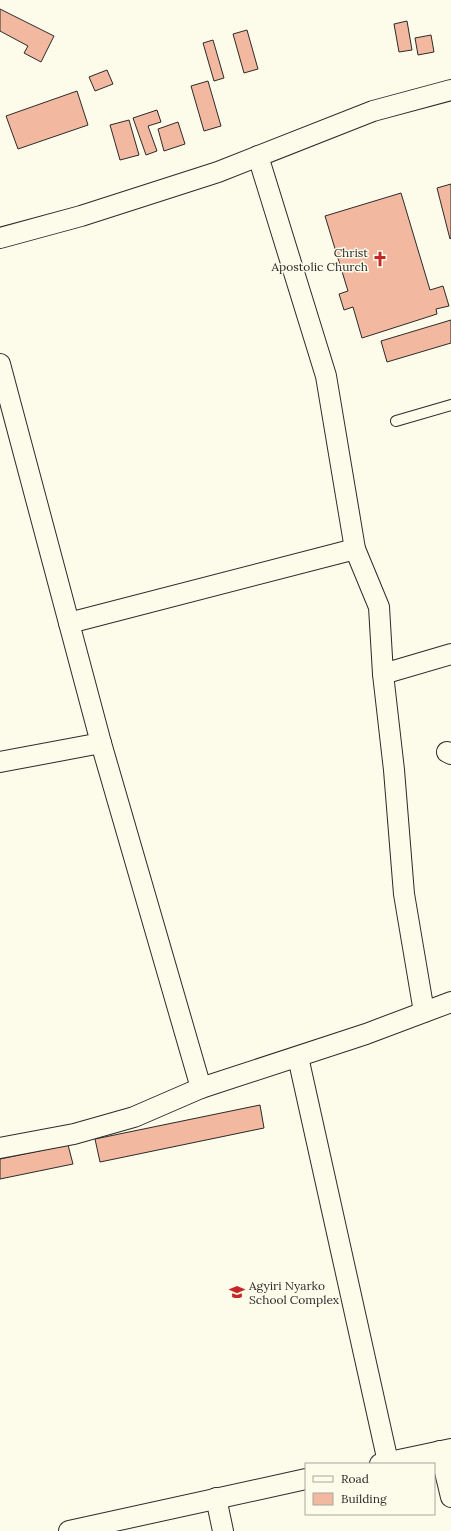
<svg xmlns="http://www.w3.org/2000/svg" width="451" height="1531" font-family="Lora,serif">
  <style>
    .building { fill: #f2b8a0; stroke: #2b2b2b }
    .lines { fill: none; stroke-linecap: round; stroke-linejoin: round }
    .service-casing { stroke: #2b2b2b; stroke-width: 12 }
    .minor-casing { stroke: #2b2b2b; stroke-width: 22 }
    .service { stroke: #fdfbea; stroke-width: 10 }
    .minor { stroke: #fdfbea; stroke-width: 20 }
    .labels { text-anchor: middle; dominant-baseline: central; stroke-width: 3; stroke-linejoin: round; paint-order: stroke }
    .poi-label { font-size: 12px; fill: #2b2b2b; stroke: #fdfbea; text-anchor: end }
  </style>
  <rect width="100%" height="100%" fill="#fdfbea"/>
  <g class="building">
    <polygon points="0,9 54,36 41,62 24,53 28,46 0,31"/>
    <polygon points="407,21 412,50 399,52 394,24"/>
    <polygon points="247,30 258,69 244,73 233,34"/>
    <polygon points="431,35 434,52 418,55 415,38"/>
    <polygon points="213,40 224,78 214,81 203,43"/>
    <polygon points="107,70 113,84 95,91 89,77"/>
    <polygon points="208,81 221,126 204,131 191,86"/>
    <polygon points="77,91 88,125 18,149 6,116"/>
    <polygon points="157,110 161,122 148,126 157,151 146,155 133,118"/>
    <polygon points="129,120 139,155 120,160 110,125"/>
    <polygon points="178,122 185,144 164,151 158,129"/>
    <polygon points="451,184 451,238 450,239 437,188"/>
    <polygon points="401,193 430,290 443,286 449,306 436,309 437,314 362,338 353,307 344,310 339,294 348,291 325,216"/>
    <polygon points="451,320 451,343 387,362 381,341"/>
    <polygon points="260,1105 264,1128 100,1162 95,1139"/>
    <polygon points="68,1145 73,1164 0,1179 0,1159"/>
  </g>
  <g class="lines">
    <defs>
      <polyline id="service" points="396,421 451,405"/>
      <g id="minor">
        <polyline points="258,156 326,376 355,549 379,607 383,674 394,770 404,894 424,1012"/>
        <polyline points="0,238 81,216 218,172 373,111 451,90"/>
        <polyline points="0,364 101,743 201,1088 366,1034 451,1002"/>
        <polyline points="69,623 355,549"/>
        <polyline points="383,674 451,654"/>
        <polyline points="447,752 451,754"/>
        <polyline points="0,762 101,743"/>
        <polyline points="298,1057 388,1462"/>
        <polyline points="0,1148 74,1134 134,1117 201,1088"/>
        <polyline points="440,1451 451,1497"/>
        <polyline points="380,1464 451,1449"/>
        <polyline points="216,1498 223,1531"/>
        <polyline points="69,1531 306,1479"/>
      </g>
    </defs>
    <use href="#service" class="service-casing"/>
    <use href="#minor" class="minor-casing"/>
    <use href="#service" class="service"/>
    <use href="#minor" class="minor"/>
  </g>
  <defs>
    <symbol id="church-bare" viewBox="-9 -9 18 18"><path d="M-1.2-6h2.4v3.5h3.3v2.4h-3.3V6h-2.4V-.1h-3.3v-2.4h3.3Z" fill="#c62828" stroke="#fdfbea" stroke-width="2.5" paint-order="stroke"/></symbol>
    <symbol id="school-bare" viewBox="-9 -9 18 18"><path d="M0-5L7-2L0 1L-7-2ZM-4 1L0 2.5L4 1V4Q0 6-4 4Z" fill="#c62828" stroke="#fdfbea" stroke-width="2.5" paint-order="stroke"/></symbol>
  </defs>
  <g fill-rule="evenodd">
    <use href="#church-bare" x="369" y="248" width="22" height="22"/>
    <use href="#school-bare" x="226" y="1281" width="22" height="22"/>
  </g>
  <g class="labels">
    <g class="poi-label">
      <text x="368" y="252">Christ<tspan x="368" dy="14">Apostolic Church</tspan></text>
      <text x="249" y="1285" text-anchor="start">Agyiri Nyarko<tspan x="249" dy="14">School Complex</tspan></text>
    </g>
  </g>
  <rect x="305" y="1463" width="130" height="52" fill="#fdfbea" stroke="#a9a89e"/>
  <rect x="313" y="1476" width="20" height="6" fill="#fdfbea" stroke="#a9a89e"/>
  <text x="341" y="1483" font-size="12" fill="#2b2b2b">Road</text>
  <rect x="313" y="1493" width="20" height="12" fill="#f2b8a0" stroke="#a9a89e"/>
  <text x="341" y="1503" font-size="12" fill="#2b2b2b">Building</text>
</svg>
